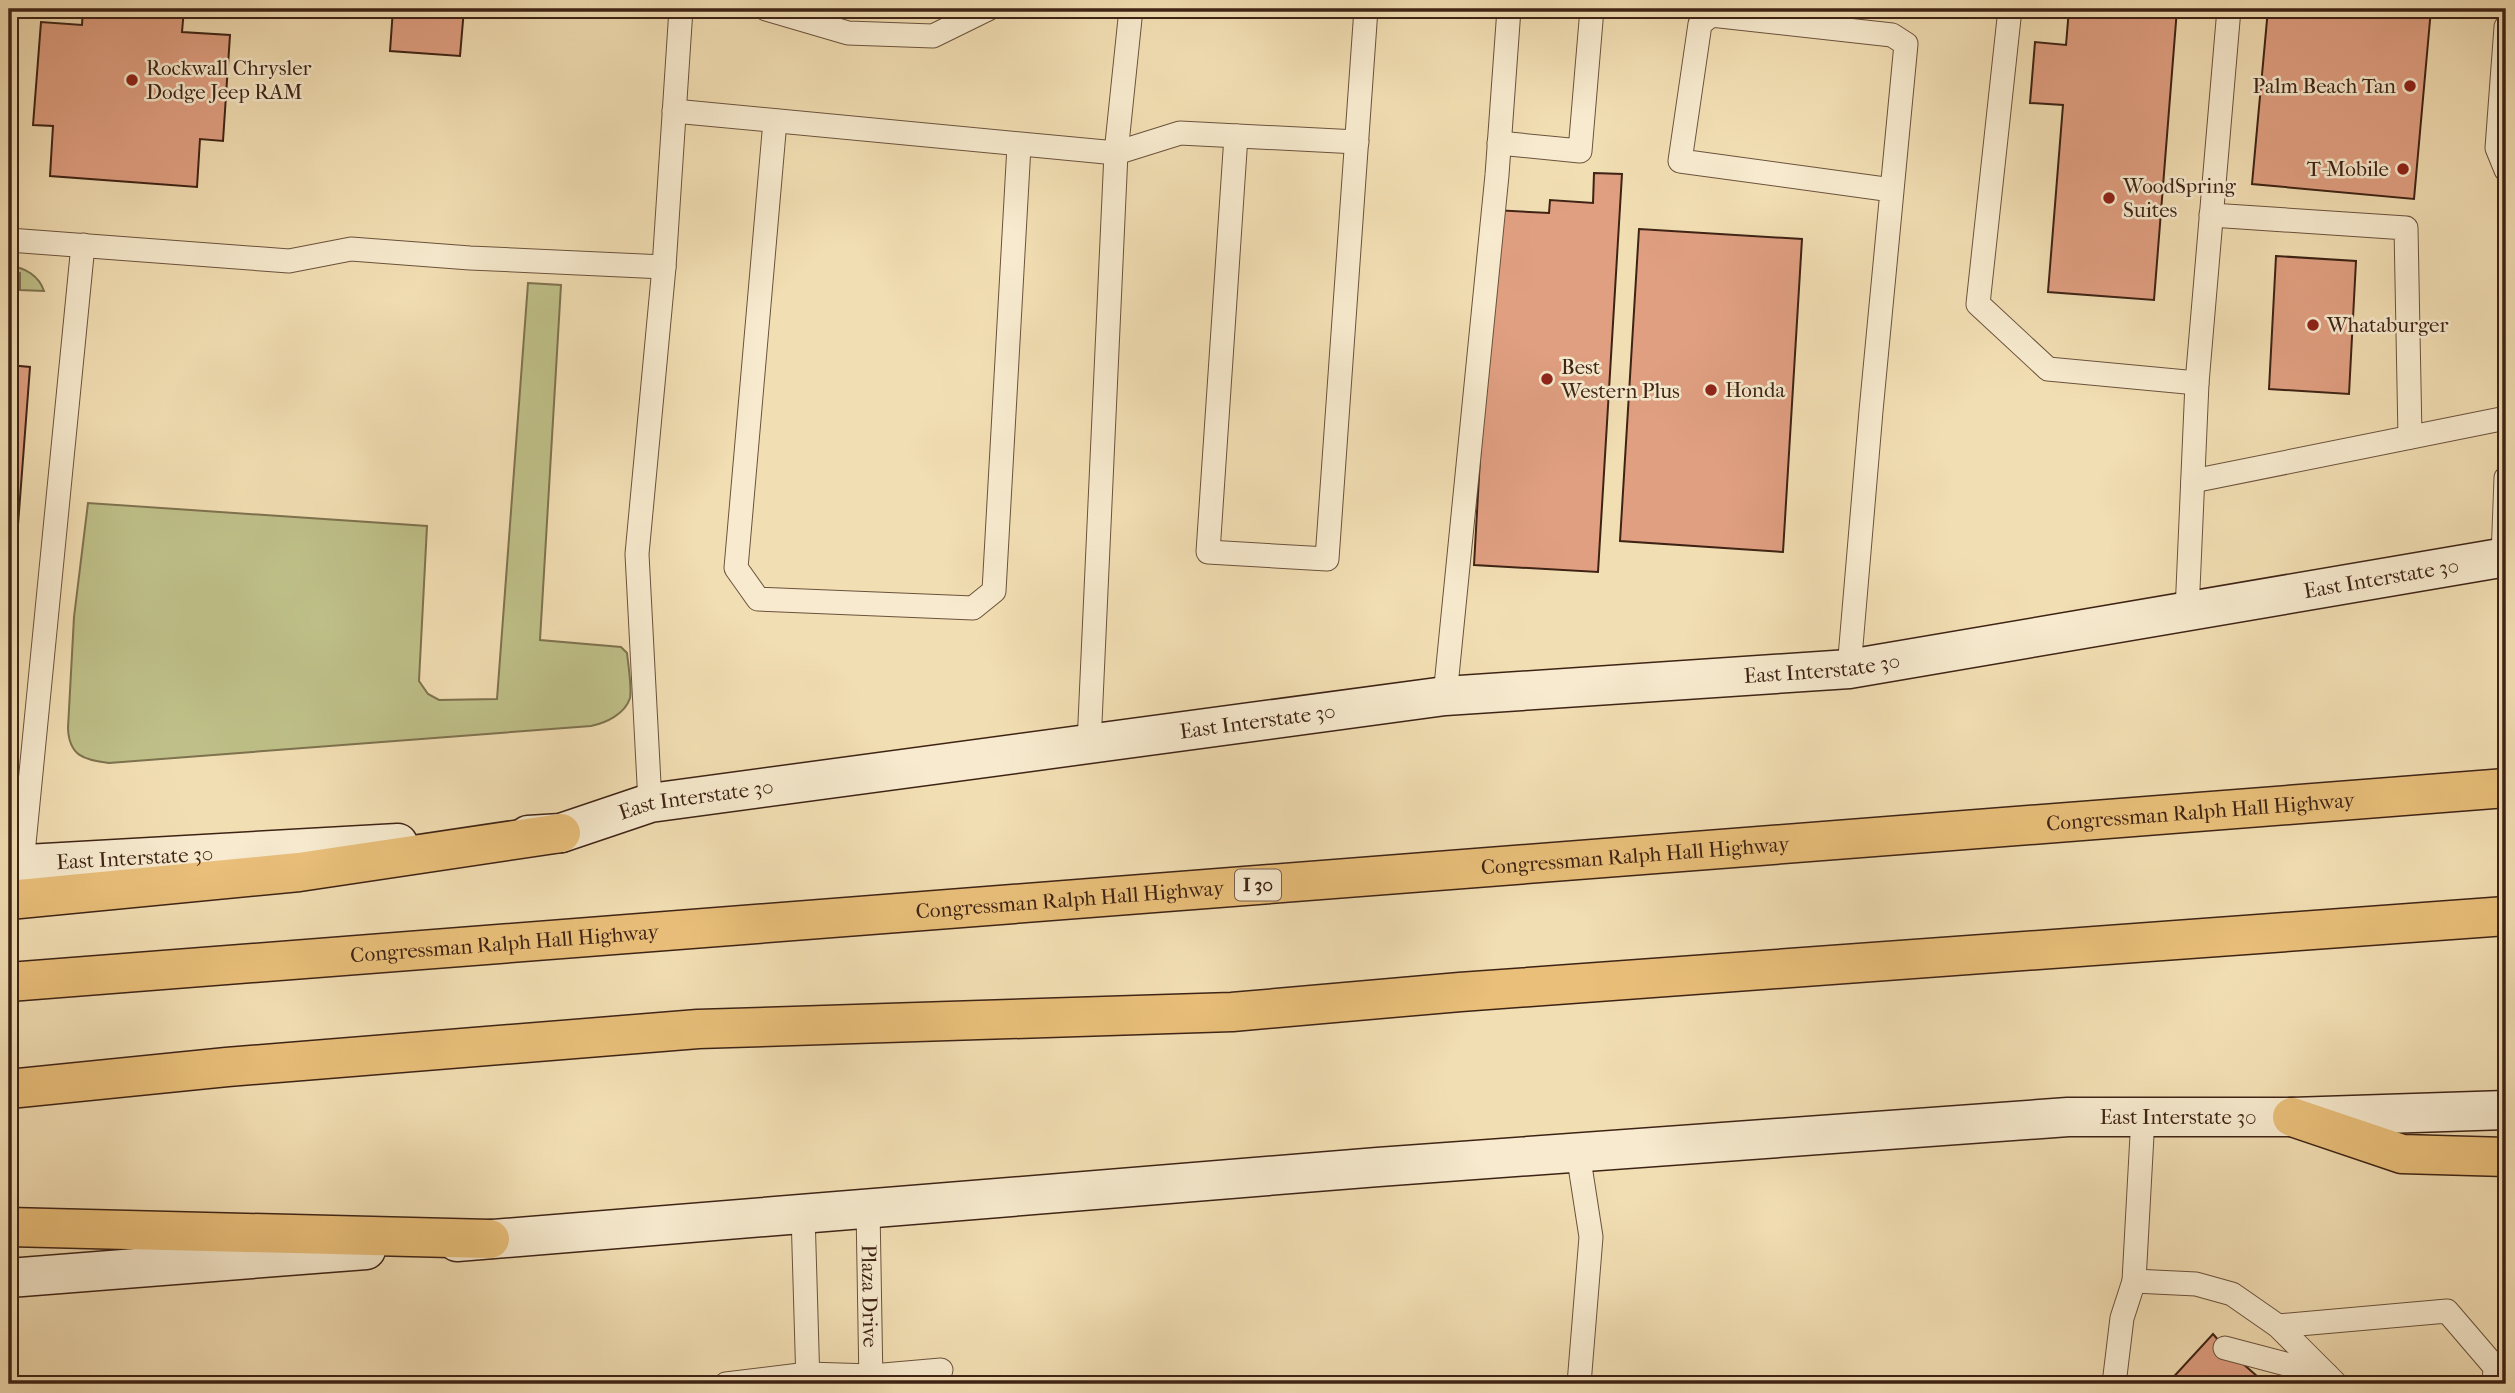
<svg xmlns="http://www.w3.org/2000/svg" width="2515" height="1393" font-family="'IM FELL French Canon',serif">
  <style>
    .green { fill: #bfc089; stroke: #7e724f; stroke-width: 2 }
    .building { fill: #e09f81; stroke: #3e2315; stroke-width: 2 }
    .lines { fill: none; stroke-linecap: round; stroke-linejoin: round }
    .lane-casing { stroke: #6b523c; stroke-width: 25 }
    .secondary-casing { stroke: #3e2315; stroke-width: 41 }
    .primary-casing { stroke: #3e2315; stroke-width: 41 }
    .highway-casing { stroke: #3e2315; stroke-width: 41 }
    .lane { stroke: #f7eace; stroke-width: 23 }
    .secondary { stroke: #f7eace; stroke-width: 38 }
    .primary { stroke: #e9bf7a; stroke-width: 38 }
    .highway { stroke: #e9bf7a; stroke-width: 38 }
    .poi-dot { fill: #8f2418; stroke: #f7eace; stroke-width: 2.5 }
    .labels { text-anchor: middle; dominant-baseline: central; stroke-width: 5; stroke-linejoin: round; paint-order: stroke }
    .shield { fill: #f7eace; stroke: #765f4c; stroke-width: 2 }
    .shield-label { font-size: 19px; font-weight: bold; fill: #3e2315 }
    .poi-label { font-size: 21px; fill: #3e2315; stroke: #f7eace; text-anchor: start }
    .street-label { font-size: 21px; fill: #3e2315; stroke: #f7eace }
  </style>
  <rect width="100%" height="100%" fill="#f2deb3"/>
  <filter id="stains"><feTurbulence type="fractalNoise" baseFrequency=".00286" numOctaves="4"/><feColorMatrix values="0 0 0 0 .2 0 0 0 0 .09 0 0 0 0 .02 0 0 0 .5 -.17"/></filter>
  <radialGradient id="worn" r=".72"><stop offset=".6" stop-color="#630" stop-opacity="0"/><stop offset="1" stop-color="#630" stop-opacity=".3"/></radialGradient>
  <g class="green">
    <path d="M9,266C25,267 39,276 44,291L20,290V273L9,271Z"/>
    <path d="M528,283L561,285L540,640L621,647L627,653C628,663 632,688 630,698C625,714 606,723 591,726L109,763C84,760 69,756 68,728L74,617L88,503L427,526L419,681L428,694L439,700L497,699Z"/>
  </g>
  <g class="building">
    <polygon points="83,9 184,9 182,32 230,35 223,141 200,139 197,187 50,176 53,126 33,125 41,22 82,25"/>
    <polygon points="393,9 464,9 460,56 390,51"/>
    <polygon points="2069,9 2177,9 2154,300 2048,292 2063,105 2030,103 2035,42 2066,45"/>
    <polygon points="2268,9 2431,9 2414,199 2252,184"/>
    <polygon points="1594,173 1622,174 1598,572 1474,565 1494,210 1549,213 1550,200 1593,203"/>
    <polygon points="1639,229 1802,239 1783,552 1620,541"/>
    <polygon points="2276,256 2356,261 2349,394 2269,389"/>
    <polygon points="9,365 30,367 9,643"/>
    <polygon points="2213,1334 2225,1348 2266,1384 2167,1384"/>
  </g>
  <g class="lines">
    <defs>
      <g id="lane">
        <polyline points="766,9 848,33 933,36 988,9"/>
        <polyline points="2010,9 1978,304 2048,369 2197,383"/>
        <polyline points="2506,27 2497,148 2506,170"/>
        <polyline points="674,111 1116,153 1180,133 1357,142"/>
        <polyline points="775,121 736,568 758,599 973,608 994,591 1019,146"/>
        <polyline points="1236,136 1208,552 1327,559 1366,9"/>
        <polyline points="1499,143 1580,151 1592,9"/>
        <polyline points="2211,215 2406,228 2410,437"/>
        <polyline points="9,240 289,261 351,249 470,258 664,267"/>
        <polyline points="2193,481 2506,418"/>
        <polyline points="2503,557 2506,478"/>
        <polyline points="2187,612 2197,383 2229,9"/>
        <polyline points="1849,669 1871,411 1906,44 1892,35 1711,15 1700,24 1680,161 1892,190"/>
        <polyline points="1445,696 1497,175 1509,9"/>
        <polyline points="1089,744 1116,153 1131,9"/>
        <polyline points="650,803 637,554 664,267 681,9"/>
        <polyline points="22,864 83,245"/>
        <polyline points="1578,1153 1591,1237 1579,1384"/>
        <path id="s1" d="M868,1208L871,1384"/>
        <polyline points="803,1213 808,1384"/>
        <polyline points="2134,1281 2196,1284 2232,1294 2278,1326 2336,1384"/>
        <polyline points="2278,1326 2447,1311 2495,1367 2494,1384"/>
        <polyline points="2225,1348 2327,1375 2291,1384"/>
        <polyline points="726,1384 808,1374 872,1376 941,1370"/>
        <polyline points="2114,1384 2122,1318 2134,1281 2143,1117"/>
      </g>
      <g id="secondary">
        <path id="s2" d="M528,835L561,833L650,803L1445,696L1849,669L2506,557"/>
        <path id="s3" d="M9,865L398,843"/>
        <path id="s4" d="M457,1242L1378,1167L2068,1117H2292L2506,1110"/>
        <polyline points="9,1278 366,1250"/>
      </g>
      <polyline id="primary" points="2292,1117 2402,1154 2506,1157"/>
      <g id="highway">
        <polyline points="9,900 299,872 561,833"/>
        <path id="s5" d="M9,982L2506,788"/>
        <polyline points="9,1089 227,1067 698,1029 1232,1012 1460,992 2506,916"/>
        <polyline points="9,1227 490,1239"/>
      </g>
    </defs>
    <use href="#lane" class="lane-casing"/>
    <use href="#secondary" class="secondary-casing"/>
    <use href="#primary" class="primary-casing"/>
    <use href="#highway" class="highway-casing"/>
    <use href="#lane" class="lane"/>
    <use href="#secondary" class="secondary"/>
    <use href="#primary" class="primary"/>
    <use href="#highway" class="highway"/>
  </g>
  <g class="poi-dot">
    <circle cx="132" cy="80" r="7"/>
    <circle cx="2410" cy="86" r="7"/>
    <circle cx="2403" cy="169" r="7"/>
    <circle cx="2109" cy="198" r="7"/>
    <circle cx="2313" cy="325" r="7"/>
    <circle cx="1547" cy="379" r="7"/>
    <circle cx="1711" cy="390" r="7"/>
  </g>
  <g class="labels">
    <rect class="shield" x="1235" y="869.5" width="46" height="31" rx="5"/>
    <g class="shield-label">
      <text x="1258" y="885">I 30</text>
    </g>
    <g class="poi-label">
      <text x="146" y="68">Rockwall Chrysler<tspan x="146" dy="24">Dodge Jeep RAM</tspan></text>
      <text x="2396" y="86" text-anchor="end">Palm Beach Tan</text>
      <text x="2389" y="169" text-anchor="end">T-Mobile</text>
      <text x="2123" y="186">WoodSpring<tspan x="2123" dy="24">Suites</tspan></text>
      <text x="2327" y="325">Whataburger</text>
      <text x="1561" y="367">Best<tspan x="1561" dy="24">Western Plus</tspan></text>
      <text x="1725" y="390">Honda</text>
    </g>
    <g class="street-label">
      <text stroke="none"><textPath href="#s2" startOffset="1874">East Interstate 30</textPath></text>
      <text stroke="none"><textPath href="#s2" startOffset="1307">East Interstate 30</textPath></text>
      <text stroke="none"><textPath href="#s2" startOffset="740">East Interstate 30</textPath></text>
      <text stroke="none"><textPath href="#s2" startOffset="173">East Interstate 30</textPath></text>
      <text stroke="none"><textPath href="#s5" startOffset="2198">Congressman Ralph Hall Highway</textPath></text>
      <text stroke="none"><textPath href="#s5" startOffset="1631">Congressman Ralph Hall Highway</textPath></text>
      <text stroke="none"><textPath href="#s3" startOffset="126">East Interstate 30</textPath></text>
      <text stroke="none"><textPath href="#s5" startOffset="1064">Congressman Ralph Hall Highway</textPath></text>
      <text stroke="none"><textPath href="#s5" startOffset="497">Congressman Ralph Hall Highway</textPath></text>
      <text stroke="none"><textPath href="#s4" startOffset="1726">East Interstate 30</textPath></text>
      <text stroke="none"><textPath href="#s1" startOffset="88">Plaza Drive</textPath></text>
    </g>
  </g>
  <rect width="2515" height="1393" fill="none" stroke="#f2deb3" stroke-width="35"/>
  <rect x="10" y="10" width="2494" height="1372" fill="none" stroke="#3e2315" stroke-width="3.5"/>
  <rect x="18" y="18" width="2480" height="1358" fill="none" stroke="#3e2315" stroke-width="2"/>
  <rect width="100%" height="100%" filter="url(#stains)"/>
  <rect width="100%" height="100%" fill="url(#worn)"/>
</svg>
